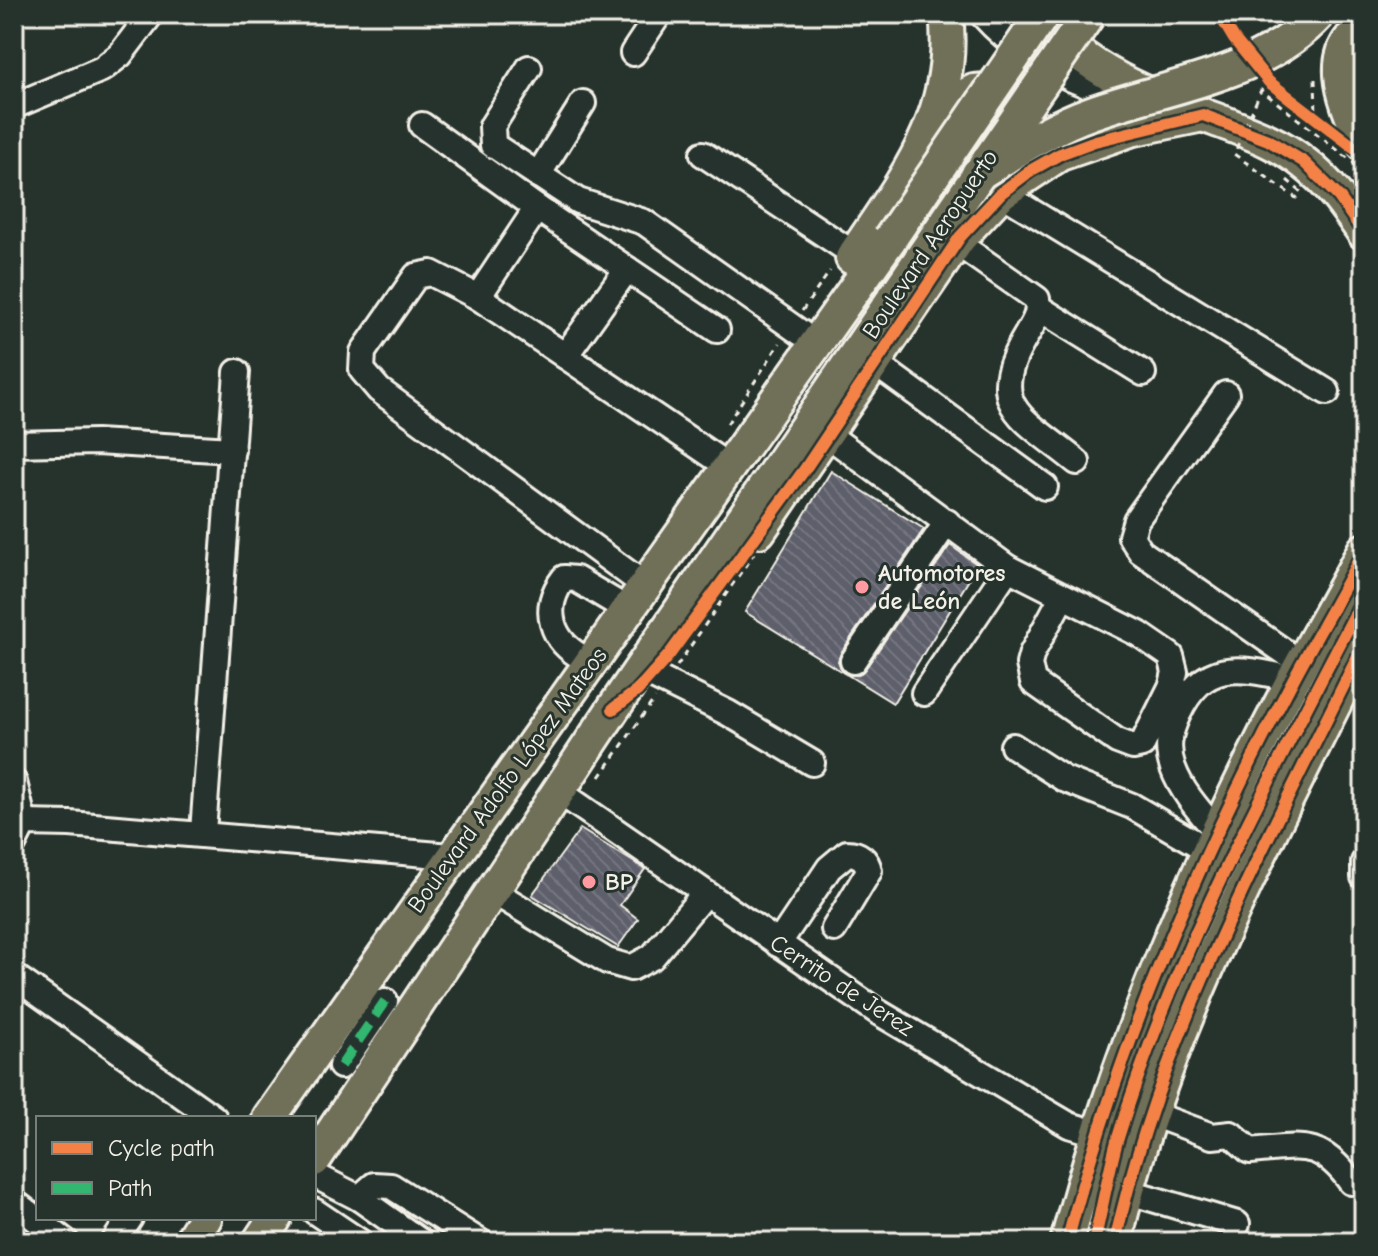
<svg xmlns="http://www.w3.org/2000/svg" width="1378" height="1256" font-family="'Comic Neue',sans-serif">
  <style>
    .building { fill: url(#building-back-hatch); stroke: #f4f1e8; stroke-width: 2 }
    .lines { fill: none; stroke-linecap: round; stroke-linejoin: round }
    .minor-casing { stroke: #f4f1e8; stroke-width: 30 }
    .major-casing { stroke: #f4f1e8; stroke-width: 38 }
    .path { stroke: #f4f1e8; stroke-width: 3; stroke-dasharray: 6 6; stroke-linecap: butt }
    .minor { stroke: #26332d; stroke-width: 24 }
    .major { stroke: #706f59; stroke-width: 32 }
    .major-bridge-casing { stroke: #f4f1e8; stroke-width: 38; stroke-linecap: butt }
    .path-bridge { stroke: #f4f1e8; stroke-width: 3; stroke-dasharray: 6 6; stroke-linecap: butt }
    .major-bridge { stroke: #706f59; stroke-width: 32 }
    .quiet { stroke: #33b770; stroke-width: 10; stroke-dasharray: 20 10; stroke-linecap: butt }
    .cycleway-casing { stroke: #26332d; stroke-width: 17 }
    .cycleway { stroke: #f48246; stroke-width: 12 }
    .poi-dot { fill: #ff9aa2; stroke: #26332d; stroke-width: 3 }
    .labels { text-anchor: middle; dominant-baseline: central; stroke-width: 6; stroke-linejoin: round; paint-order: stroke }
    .street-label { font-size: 24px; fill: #f4f1e8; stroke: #26332d }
    .poi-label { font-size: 24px; font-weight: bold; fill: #f4f1e8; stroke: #26332d; text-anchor: start }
  </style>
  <defs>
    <pattern id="building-back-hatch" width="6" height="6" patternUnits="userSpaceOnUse" patternTransform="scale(2)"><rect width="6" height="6" fill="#5d5e6b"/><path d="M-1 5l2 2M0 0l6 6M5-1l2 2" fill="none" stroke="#757680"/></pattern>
  </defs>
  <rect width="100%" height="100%" fill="#26332d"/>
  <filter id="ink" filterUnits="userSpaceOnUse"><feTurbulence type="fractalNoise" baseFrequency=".0125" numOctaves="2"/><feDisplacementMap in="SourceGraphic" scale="16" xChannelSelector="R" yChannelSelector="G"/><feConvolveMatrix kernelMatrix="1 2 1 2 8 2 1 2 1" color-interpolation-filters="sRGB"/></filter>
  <g filter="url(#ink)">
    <g class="building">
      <polygon points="831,471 924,529 841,653 838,661 844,673 745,612"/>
      <polygon points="950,545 978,565 893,703 846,674 859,675 865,669"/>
      <polygon points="580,829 645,869 620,905 638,919 618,947 532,895"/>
    </g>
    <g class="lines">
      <defs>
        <g id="minor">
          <path d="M982,14C1020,57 1079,88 1135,100"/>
          <polyline points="633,53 659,14"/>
          <polyline points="529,68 492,126 493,145 578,201 644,222 801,333"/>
          <polyline points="14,106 102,69 120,55 151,14"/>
          <polyline points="422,125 537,208 478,297 431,273 416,276 363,352 362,370 379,390 635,578"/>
          <polyline points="703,154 854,254"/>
          <polyline points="538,175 583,103"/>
          <polyline points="1001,193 1327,392"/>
          <polyline points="537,208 717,330"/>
          <path d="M957,243L1037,299C1040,314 1034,322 1027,334C982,407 1024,418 1077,462"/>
          <polyline points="478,297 716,458"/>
          <polyline points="1039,308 1143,373"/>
          <polyline points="565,356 627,269"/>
          <polyline points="876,364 1045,487"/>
          <polyline points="1226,394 1136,520 1131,537 1141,552 1302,664"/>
          <polyline points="828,435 1008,568 924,693"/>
          <polyline points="14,444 96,442 232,450"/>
          <polyline points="1008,568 1139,634 1171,656 1175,672 1172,685 1142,745 1133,747 1117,741 1033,682 1029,664 1032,653 1062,597"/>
          <path d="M585,659C550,641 541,608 564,578L576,579L618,604"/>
          <polyline points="853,661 947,522"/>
          <polyline points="653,676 728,713 812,763"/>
          <polyline points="1013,746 1064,779 1132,806 1211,852"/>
          <polyline points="14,782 24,823"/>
          <polyline points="561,793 878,1012 1069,1125 1140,1146"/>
          <polyline points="203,832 237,372"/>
          <path d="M1219,834C1202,814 1182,793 1173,768C1166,748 1169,733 1178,714C1205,657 1241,668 1293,679"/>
          <polyline points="14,843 24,823 70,824 451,856"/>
          <polyline points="1364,862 1364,877"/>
          <polyline points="494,892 607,961 631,968 652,957 705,893"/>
          <path d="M778,944L829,868L847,853C859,853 867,859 869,871L834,929"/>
          <polyline points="14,976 214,1118"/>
          <polyline points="341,1066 385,1001"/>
          <path d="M1149,1113L1212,1136L1231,1134L1250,1151C1300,1147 1319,1138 1351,1182"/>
          <polyline points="314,1175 359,1198 421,1242"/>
          <polyline points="1126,1191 1237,1224"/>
          <polyline points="359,1198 374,1185 391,1186 480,1242"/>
          <polyline points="14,1202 66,1242"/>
          <polyline points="314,1211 360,1242"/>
          <polyline points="114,1242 130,1218"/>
        </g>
        <g id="major">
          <path d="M1039,14C1083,73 1156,98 1222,122C1250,133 1280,143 1304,163C1329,182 1346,207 1364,233"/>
          <path d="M1364,28C1321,53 1348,110 1364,144"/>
          <path d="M939,109L974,91L999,89C1016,103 1020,119 1014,141"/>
          <path d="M852,258C904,180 958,113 946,14"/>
          <polyline points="759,531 960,237 1001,193 1060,154 1130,130 1203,115"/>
          <polyline points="269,1118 890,239"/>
          <polyline points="314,1160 613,709 935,238"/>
          <polyline points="190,1242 205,1218"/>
          <polyline points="259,1242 275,1218"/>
          <path d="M1067,1242C1118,1046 1199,857 1294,678C1317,635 1342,593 1364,550"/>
          <path d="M1115,1242C1161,1031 1270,837 1364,644"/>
        </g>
      </defs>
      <use href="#minor" class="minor-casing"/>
      <use href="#major" class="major-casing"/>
      <g class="path">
        <polyline points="1315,79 1316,117 1329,129"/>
        <polyline points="802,311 830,271"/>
        <polyline points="727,424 780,343"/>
        <polyline points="677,666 754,553"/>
        <polyline points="600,777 655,698"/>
      </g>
      <use href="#minor" class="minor"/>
      <use href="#major" class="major"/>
      <defs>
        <g id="major-bridge">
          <path d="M978,174C1014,152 1051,127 1091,113C1168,85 1262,76 1319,14"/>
          <polyline points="935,238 1089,14"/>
          <polyline points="890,239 1043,14"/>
        </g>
      </defs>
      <use href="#major-bridge" class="major-bridge-casing"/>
      <polyline class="path-bridge" points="1287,180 1301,192 1296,198 1234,154 1261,90 1359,167"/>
      <use href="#major-bridge" class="major-bridge"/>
      <polyline class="quiet" points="341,1066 385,1001"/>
      <defs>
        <g id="cycleway">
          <polyline points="1219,14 1234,39 1269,82 1364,155"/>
          <polyline points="613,709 637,691 669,655 805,469 960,237 1001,193 1030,171 1060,154 1095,141 1203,115 1268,140 1304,162 1339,197 1364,233"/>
          <path d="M1067,1242C1118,1046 1199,857 1294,678C1317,635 1342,593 1364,550"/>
          <path d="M1094,1242C1102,1209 1108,1174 1117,1141C1174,951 1274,772 1364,597"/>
          <path d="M1115,1242C1161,1031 1270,837 1364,644"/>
        </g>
      </defs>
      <use href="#cycleway" class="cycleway-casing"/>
      <use href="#cycleway" class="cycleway"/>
    </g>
  </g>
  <g class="poi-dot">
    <circle cx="862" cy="587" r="8"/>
    <circle cx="589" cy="882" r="8"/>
  </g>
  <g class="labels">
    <g class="street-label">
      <text transform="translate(930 244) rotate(-56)">Boulevard Aeropuerto</text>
      <text transform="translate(507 780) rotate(-54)">Boulevard Adolfo López Mateos</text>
      <text transform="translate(842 985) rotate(33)">Cerrito de Jerez</text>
    </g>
    <g class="poi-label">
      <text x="878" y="573">Automotores<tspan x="878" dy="28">de León</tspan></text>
      <text x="605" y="882">BP</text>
    </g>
  </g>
  <rect width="1378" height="1256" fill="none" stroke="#26332d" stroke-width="48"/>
  <rect x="24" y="24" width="1330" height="1208" fill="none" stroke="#f4f1e8" stroke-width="3" filter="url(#ink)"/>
  <rect x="36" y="1116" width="280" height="104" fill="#26332d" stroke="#787f78" stroke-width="2"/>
  <rect x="52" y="1142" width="40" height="12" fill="#f48246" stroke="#787f78" stroke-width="2"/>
  <text x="108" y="1156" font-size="24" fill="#f4f1e8">Cycle path</text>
  <rect x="52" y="1182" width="40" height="12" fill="#33b770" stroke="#787f78" stroke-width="2"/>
  <text x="108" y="1196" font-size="24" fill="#f4f1e8">Path</text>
</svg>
